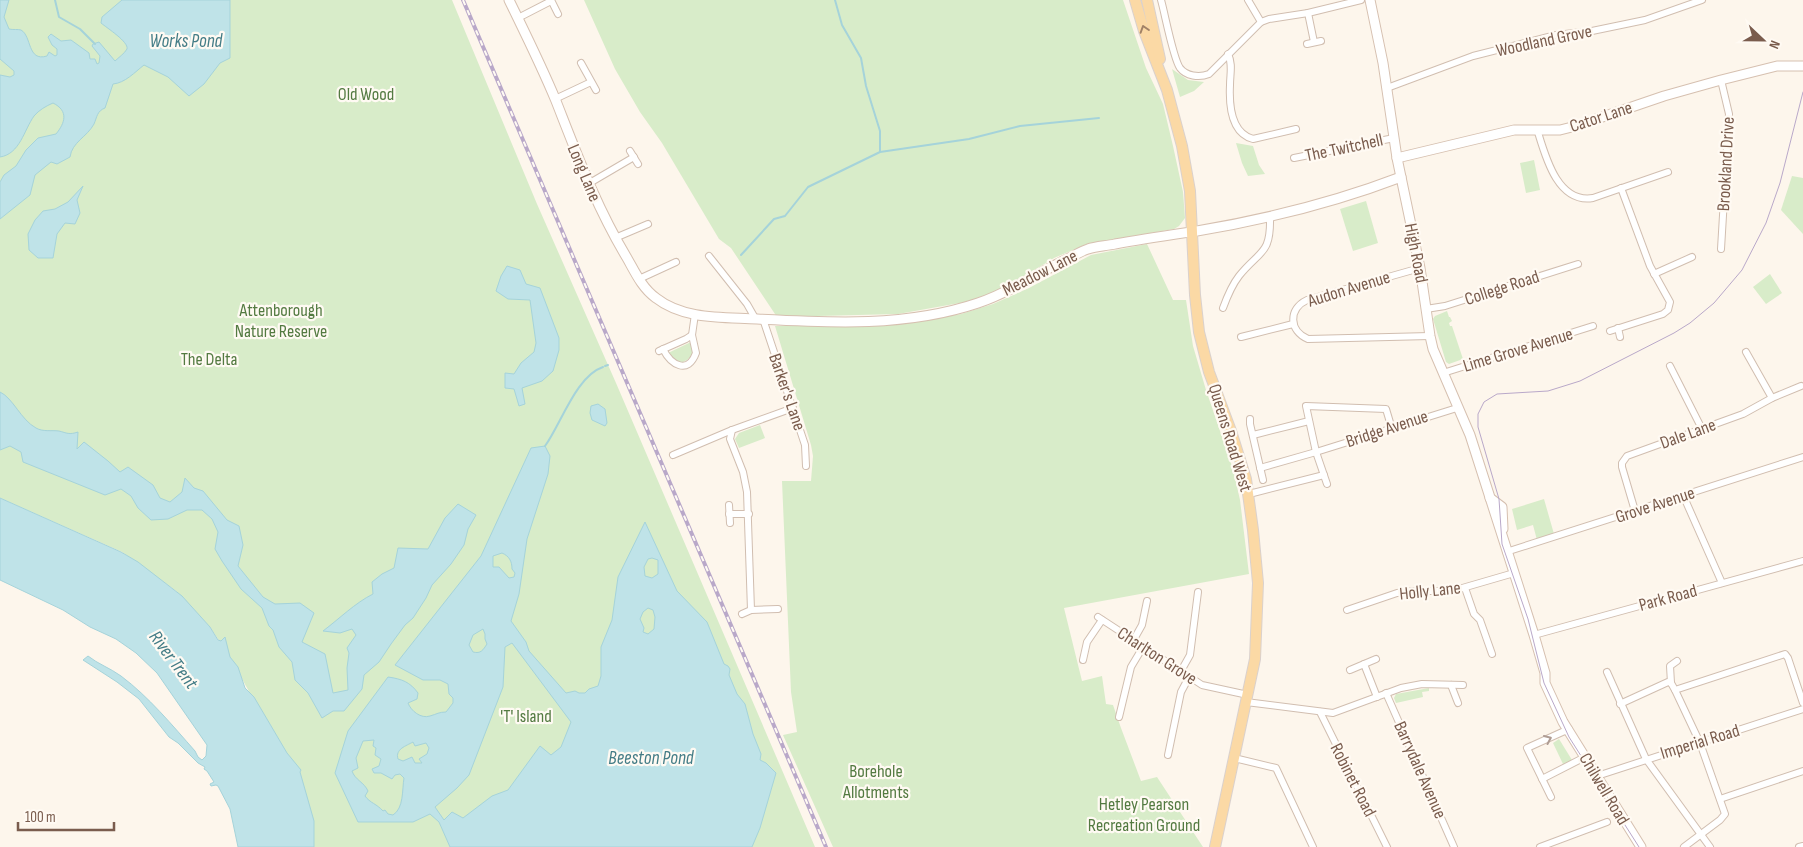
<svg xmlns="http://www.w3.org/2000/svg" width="1803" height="847" font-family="'Sofia Sans Condensed',sans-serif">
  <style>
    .green { fill: #d8ecc9 }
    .water { fill: #bfe3e8; stroke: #a5d3da; fill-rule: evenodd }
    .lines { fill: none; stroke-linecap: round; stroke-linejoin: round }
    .stream { stroke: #a5d3da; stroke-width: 2 }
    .street-casing { stroke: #d1beb0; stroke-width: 8 }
    .secondary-casing { stroke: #d6c0b0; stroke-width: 11 }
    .primary-casing { stroke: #dad1cd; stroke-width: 12 }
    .street { stroke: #fff; stroke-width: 6 }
    .secondary { stroke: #fff; stroke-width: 9 }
    .primary { stroke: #fbd9a5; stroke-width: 10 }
    .tram { stroke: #b9a8c9; stroke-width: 1 }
    .rail-casing { stroke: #b9a8c9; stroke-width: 4 }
    .rail { stroke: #fffaf3; stroke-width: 2; stroke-dasharray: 5.5; stroke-linecap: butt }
    .oneway { stroke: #a18267 }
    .oneway2 { stroke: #af9d94 }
    .labels { text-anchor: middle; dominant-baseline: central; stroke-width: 4.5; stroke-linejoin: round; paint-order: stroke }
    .street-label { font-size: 18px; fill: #7a5c4d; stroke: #fffaf3 }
    .park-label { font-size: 18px; fill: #537a41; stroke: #fffaf3 }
    .water-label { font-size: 19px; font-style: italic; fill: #437c86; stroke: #fffaf3 }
  </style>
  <rect width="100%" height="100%" fill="#fdf6ec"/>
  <g class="green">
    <polygon points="0,0 452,0 537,204 616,383 815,847 314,847 305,793 230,657 210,627 176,591 122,552 0,498"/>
    <polygon points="584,0 1123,0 1146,68 1163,104 1173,146 1183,192 1185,218 1179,226 1174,229 1087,244 1054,258 1007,287 971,301 898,314 777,317 731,248 719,239 662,143 640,112 615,69"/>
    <polygon points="1172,69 1188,80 1204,82 1194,91 1180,97"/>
    <polygon points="1236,143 1253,146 1259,165 1265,174 1248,176 1242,163"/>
    <polygon points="1534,160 1540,190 1526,193 1520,163"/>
    <polygon points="1792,176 1803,178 1803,234 1781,210"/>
    <polygon points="1366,201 1378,243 1353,251 1340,209"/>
    <polygon points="1147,244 1173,300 1186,300 1193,346 1206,390 1233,469 1240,500 1249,574 1064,608 1082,681 1102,676 1106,704 1113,705 1121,728 1141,781 1157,777 1203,847 833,847 783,735 797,732 791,692 782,481 811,481 813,456 811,445 775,326 898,323 928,320 961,314 993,304 1029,288 1091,255"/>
    <polygon points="1770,274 1782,293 1766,304 1753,287"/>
    <polygon points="1447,311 1449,317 1450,317 1452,321 1449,323 1450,326 1452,326 1463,359 1449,364 1446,362 1433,319 1435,316"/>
    <path d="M691,342L694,349C691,358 687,362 677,363L668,353Z"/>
    <polygon points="760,425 765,438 739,448 735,439 739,433"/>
    <polygon points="1544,499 1554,534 1537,540 1533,525 1517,530 1512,509"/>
    <polygon points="1429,688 1429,691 1422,692 1423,697 1396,703 1394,698 1396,694"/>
    <polygon points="1559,739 1572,760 1563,764 1553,743"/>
  </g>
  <g class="water">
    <path d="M0,0H9L4,17L9,29C13,30 18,29 21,30C32,36 27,62 47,56L49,52L55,56L57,55V49L52,45L48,37L51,34L61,41L71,40L89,53L90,59H95L97,64L99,63L100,56L92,46L93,44L99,42L115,61C118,58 125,53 127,49C129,42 107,28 101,23L102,17L122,0H230V58L220,63L204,84L189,96L168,77L144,65C135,72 125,83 113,84L105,108C97,111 97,117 94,124C87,137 72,142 70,157L57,164L51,162L35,175L30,195L0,219V182L4,175L16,166L26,150L38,138L56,134C65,123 69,111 53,103C46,106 39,110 34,116C24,130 20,154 0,157V75L10,77L14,75V71L0,59Z"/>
    <polygon points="83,186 77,200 80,213 75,224 65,223 57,234 53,258 38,258 29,250 28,234 35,220 43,211 55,209 68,202"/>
    <polygon points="507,266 520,270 526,284 540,288 559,338 559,350 553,371 542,381 522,388 525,404 519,406 514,389 505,388 505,373 514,374 521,363 534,352 536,343 530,300 508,299 496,291 501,276"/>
    <path d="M0,392C13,398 21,420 36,428C43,432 51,430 59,431C67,433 69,435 78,432L77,449L84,442L108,461L120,472L128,467L153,485L160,498L170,502L182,492L185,478L194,488L203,491L227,520L239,526L243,545L238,566L263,597L275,604L300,603L314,613L302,642L325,654L333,693L348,690L347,668L349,653L347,648L356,635L352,629L340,633L323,631C339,619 355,603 373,594L372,582L382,574L394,568L398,548L428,549L445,518L458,504L476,515L468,529L464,545L451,564L432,585L426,598L413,618L405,625L391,644L379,662L364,675L362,689L344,711H333L322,718L308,693L295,680L292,662L279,647L273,630L269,626L262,608L241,589L222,561L215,549L218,532L212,519L202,510H187L168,519L151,520L138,508L131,496L121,489L105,495L23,462L21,452L10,446L0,450Z"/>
    <polygon points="598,404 605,409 607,423 605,426 592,420 590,413 591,406"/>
    <path d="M545,446L550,456L548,474L527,539L519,594L511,621L526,642L529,651L566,693L575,691L579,693H585L589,689L598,686L601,676V647L612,620L618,577L645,522L677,591L707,622L724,664L728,666L730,669L729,675L737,694L745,704L753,734L761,754L760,760L766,763L776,773L760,828L752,847H450L439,822L430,814L413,822H358L335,773L348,731L388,677C402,679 410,682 418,693L417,699L408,703C411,711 421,719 430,716C437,714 439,712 446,712L453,703V698L449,694L448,684L440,680H423L395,665L481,556L531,448ZM502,553C509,556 512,561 512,569L515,573L514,577L509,578L499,567H493V556ZM652,558L658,560V574L652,578L645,576L644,567L648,559ZM648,608L653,610L655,617L654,629L648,634L643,632L644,628L640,619L643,612ZM483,629L485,634V639L487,644C483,650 481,654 473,652L469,645L473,635ZM512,643L571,722L561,747L551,755L540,746L508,790L492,796L463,818L452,812L444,820L435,807L457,788L469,775L503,687L505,647ZM374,740L373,746L376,748L375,755L381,759L379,766L372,769L374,773H381L392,779L395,775L400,774L404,778C402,790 404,808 393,815L388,814L385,810L383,811C377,804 370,803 365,796L368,791C364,782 355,780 352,771L358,768L356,758L363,741ZM413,742L415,746L426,743L429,748L427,754L419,759L422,763H415L412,757L403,761L398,759C395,749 406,746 413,742Z"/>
    <path d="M0,498L121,552L138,562L182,596L210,627L218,640L221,641L225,637L230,657L238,667L245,688L254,697L287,753L301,770L300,772L314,821V847H238L230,809L218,786L216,785L211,786L210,784L214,782L207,771L204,769L205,767L198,763L178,743L169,737L139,699L117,682L83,660L88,656C98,664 110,668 121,676C149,697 172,725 195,751L198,757L202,760L206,756L207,745L157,673L136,653L116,639L90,627L63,610L0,580Z"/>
  </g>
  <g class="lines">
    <g class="stream">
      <polyline points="55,0 59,17 80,29 95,44"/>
      <polyline points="835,0 842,25 861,58 866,86 880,131 880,151"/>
      <polyline points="741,255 774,219 785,216 808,187 880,152 969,139 1020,126 1099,118"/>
      <polyline points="605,366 608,365"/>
      <path d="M545,446C561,424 576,376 603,367"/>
    </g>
    <defs>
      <g id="street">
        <polyline points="551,0 558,14"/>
        <path d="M1161,0C1165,14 1173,58 1180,68C1186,76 1199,78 1209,74L1261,22L1269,19L1308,13L1361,0"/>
        <polyline points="1248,0 1261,22"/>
        <polyline points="1308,13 1314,42"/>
        <polyline points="518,18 551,1"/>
        <polyline points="1307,44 1321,41"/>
        <path d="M1228,54C1233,64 1230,74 1230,85C1229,105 1231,133 1253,139L1296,129"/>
        <polyline points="581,63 596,90"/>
        <polyline points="1721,80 1729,114 1721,249"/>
        <polyline points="1387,88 1473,56 1556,35 1592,31 1645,20 1702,0"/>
        <polyline points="555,99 591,82"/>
        <path d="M1537,129C1545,155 1557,204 1593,198L1668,172"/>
        <polyline points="630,151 638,164"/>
        <polyline points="1294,158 1394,138"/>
        <polyline points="588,184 634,157"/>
        <polyline points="615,238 648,224"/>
        <polyline points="709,256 747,304 755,318"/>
        <path d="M1420,268L1307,300C1288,309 1289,331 1308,339L1430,336"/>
        <polyline points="1654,274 1692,257"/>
        <polyline points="639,279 676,262"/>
        <path d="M1223,308C1227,297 1232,285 1239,276C1260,250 1271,255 1270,217"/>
        <polyline points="1426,309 1445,306 1578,264"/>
        <polyline points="763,319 805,445 806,466"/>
        <polyline points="1618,328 1620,337"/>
        <polyline points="1610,331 1663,314 1668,310 1670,302 1650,266 1621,188"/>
        <polyline points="1241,337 1293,324"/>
        <path d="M663,349C671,365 688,375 696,353L692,335"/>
        <polyline points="659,351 686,339 692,335 695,314"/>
        <polyline points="1746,352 1772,398"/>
        <polyline points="1670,366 1702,429"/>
        <polyline points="1443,373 1593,326"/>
        <polyline points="1250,419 1250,424 1263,480"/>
        <polyline points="732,430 730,439 743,472 747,492 751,610"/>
        <polyline points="1253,435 1309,421"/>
        <polyline points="673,455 732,430 793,408"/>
        <polyline points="1260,468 1316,452 1457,408"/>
        <polyline points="1327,484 1316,452 1306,406 1386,409 1392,429"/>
        <polyline points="1249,494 1324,475"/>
        <polyline points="1683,495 1722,583"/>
        <polyline points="729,505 730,523"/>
        <polyline points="1635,511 1622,467 1622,463 1627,456 1743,414 1772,398 1801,386"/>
        <polyline points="729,514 749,514"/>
        <polyline points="1506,552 1803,457"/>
        <polyline points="1465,588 1474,614 1480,620 1492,654"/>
        <polyline points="1347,610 1397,593 1414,591 1452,591 1514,573"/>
        <polyline points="742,614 751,610 778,609"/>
        <polyline points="1098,617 1202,685 1248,695"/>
        <polyline points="1534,635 1803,561"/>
        <polyline points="1133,641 1142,625 1147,601"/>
        <polyline points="1083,660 1087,642 1102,620"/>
        <polyline points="1364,664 1377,697"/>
        <polyline points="1350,670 1376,659"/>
        <polyline points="1181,671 1190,655 1198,592"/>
        <polyline points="1607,672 1646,759 1710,847"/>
        <polyline points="1671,683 1670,666 1677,661"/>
        <polyline points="1451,685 1458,703"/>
        <polyline points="1675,690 1700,743 1725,814 1720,820 1684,847"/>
        <polyline points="1386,693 1454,847"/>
        <polyline points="1246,702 1333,713 1401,688 1422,684 1463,685"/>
        <polyline points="1620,704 1668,682 1671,683 1675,690 1785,654 1788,658 1803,703"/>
        <polyline points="1320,712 1387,847"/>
        <polyline points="1119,717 1131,667 1143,647"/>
        <polyline points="1168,755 1181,692 1189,677"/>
        <polyline points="1234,758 1276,768 1313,847"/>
        <polyline points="1597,776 1803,709"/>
        <polyline points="1542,779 1585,757"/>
        <polyline points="1551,797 1527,748 1569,729"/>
        <polyline points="1720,799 1803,771"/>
        <polyline points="1540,847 1607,822"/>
        <polyline points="1799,847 1803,846"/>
      </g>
      <g id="secondary">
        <path d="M509,0C525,33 542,67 556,101C578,157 596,206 627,258C635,272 642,288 656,298C684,320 724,317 757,319C831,323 907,327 978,303C1009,293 1038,273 1067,259C1074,256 1081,251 1088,249C1096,246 1106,246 1115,244C1142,239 1170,235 1197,231C1268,219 1333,203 1401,177"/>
        <polyline points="1370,0 1383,63 1397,158 1420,268 1430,336 1433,349 1470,435 1534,635 1545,673 1545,683 1563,722 1641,847"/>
        <polyline points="1397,158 1514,130 1560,130 1576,126 1664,96 1721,80 1777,66 1803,66"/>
        <polyline points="1490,498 1502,507 1503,529"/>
      </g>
      <g id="primary">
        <polyline points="1135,0 1144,31 1167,90 1182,146 1190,191 1195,295 1199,332 1209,372 1231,431 1246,479 1253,530 1258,583 1255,659 1215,847"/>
        <polyline points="1147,0 1160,59"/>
      </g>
    </defs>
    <use href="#street" class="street-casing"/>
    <use href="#secondary" class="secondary-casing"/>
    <use href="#primary" class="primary-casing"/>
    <use href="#street" class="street"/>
    <use href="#secondary" class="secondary"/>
    <use href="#primary" class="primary"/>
    <polyline class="tram" points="1639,847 1569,737 1544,683 1528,619 1502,544 1499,499 1478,427 1478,414 1484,402 1497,394 1548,391 1580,381 1674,333 1690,323 1714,303 1742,270 1766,223 1780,183 1803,92"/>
    <defs>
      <polyline id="rail" points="463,0 826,847"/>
    </defs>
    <use href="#rail" class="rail-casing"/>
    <use href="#rail" class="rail"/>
  </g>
  <defs><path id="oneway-chevron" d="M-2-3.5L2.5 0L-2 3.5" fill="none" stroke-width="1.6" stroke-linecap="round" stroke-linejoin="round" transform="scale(1.25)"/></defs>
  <use class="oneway" href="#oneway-chevron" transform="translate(1144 29) rotate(-108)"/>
  <use class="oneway2" href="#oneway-chevron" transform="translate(1548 739) rotate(-24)"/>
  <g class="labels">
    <g class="street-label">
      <text transform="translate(1544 41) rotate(-12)">Woodland Grove</text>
      <text transform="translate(1601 117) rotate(-18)">Cator Lane</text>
      <text transform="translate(1344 148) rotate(-12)">The Twitchell</text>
      <text transform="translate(1726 164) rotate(-87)">Brookland Drive</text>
      <text transform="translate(584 173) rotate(67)">Long Lane</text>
      <text transform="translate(1416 253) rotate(79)">High Road</text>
      <text transform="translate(1040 273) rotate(-27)">Meadow Lane</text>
      <text transform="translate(1502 288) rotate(-18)">College Road</text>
      <text transform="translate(1349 289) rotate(-17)">Audon Avenue</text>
      <text transform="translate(1518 350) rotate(-17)">Lime Grove Avenue</text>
      <text transform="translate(787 392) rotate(71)">Barker's Lane</text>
      <text transform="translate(1387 429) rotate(-18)">Bridge Avenue</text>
      <text transform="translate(1688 434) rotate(-20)">Dale Lane</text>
      <text transform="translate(1230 438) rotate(73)">Queens Road West</text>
      <text transform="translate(1655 505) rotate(-18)">Grove Avenue</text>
      <text transform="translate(1430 591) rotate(-6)">Holly Lane</text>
      <text transform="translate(1668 598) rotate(-15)">Park Road</text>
      <text transform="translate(1157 656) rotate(33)">Charlton Grove</text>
      <text transform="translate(1700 742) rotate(-17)">Imperial Road</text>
      <text transform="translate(1420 770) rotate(66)">Barrydale Avenue</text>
      <text transform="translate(1353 780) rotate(63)">Robinet Road</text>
      <text transform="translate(1604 789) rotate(59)">Chilwell Road</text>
    </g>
    <g class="park-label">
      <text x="366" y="94">Old Wood</text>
      <text x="281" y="310">Attenborough<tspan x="281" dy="21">Nature Reserve</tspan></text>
      <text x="209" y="359">The Delta</text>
      <text x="526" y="716">'T' Island</text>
      <text x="876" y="771">Borehole<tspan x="876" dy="21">Allotments</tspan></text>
      <text x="1144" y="804">Hetley Pearson<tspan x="1144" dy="21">Recreation Ground</tspan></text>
    </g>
    <g class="water-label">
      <text x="186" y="41">Works Pond</text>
      <text transform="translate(173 660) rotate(53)">River Trent</text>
      <text x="651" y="758">Beeston Pond</text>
    </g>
  </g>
  <g transform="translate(1763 40) rotate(112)" stroke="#fffaf3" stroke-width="4" paint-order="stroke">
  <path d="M0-4L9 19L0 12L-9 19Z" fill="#7a5c4d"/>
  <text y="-8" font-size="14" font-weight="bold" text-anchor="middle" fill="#7a5c4d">N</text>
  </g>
  <path d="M18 822v8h96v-8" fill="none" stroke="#7a5c4d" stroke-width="2.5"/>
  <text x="25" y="822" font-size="15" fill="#7a5c4d" stroke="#fffaf3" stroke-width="4" paint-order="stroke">100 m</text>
</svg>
